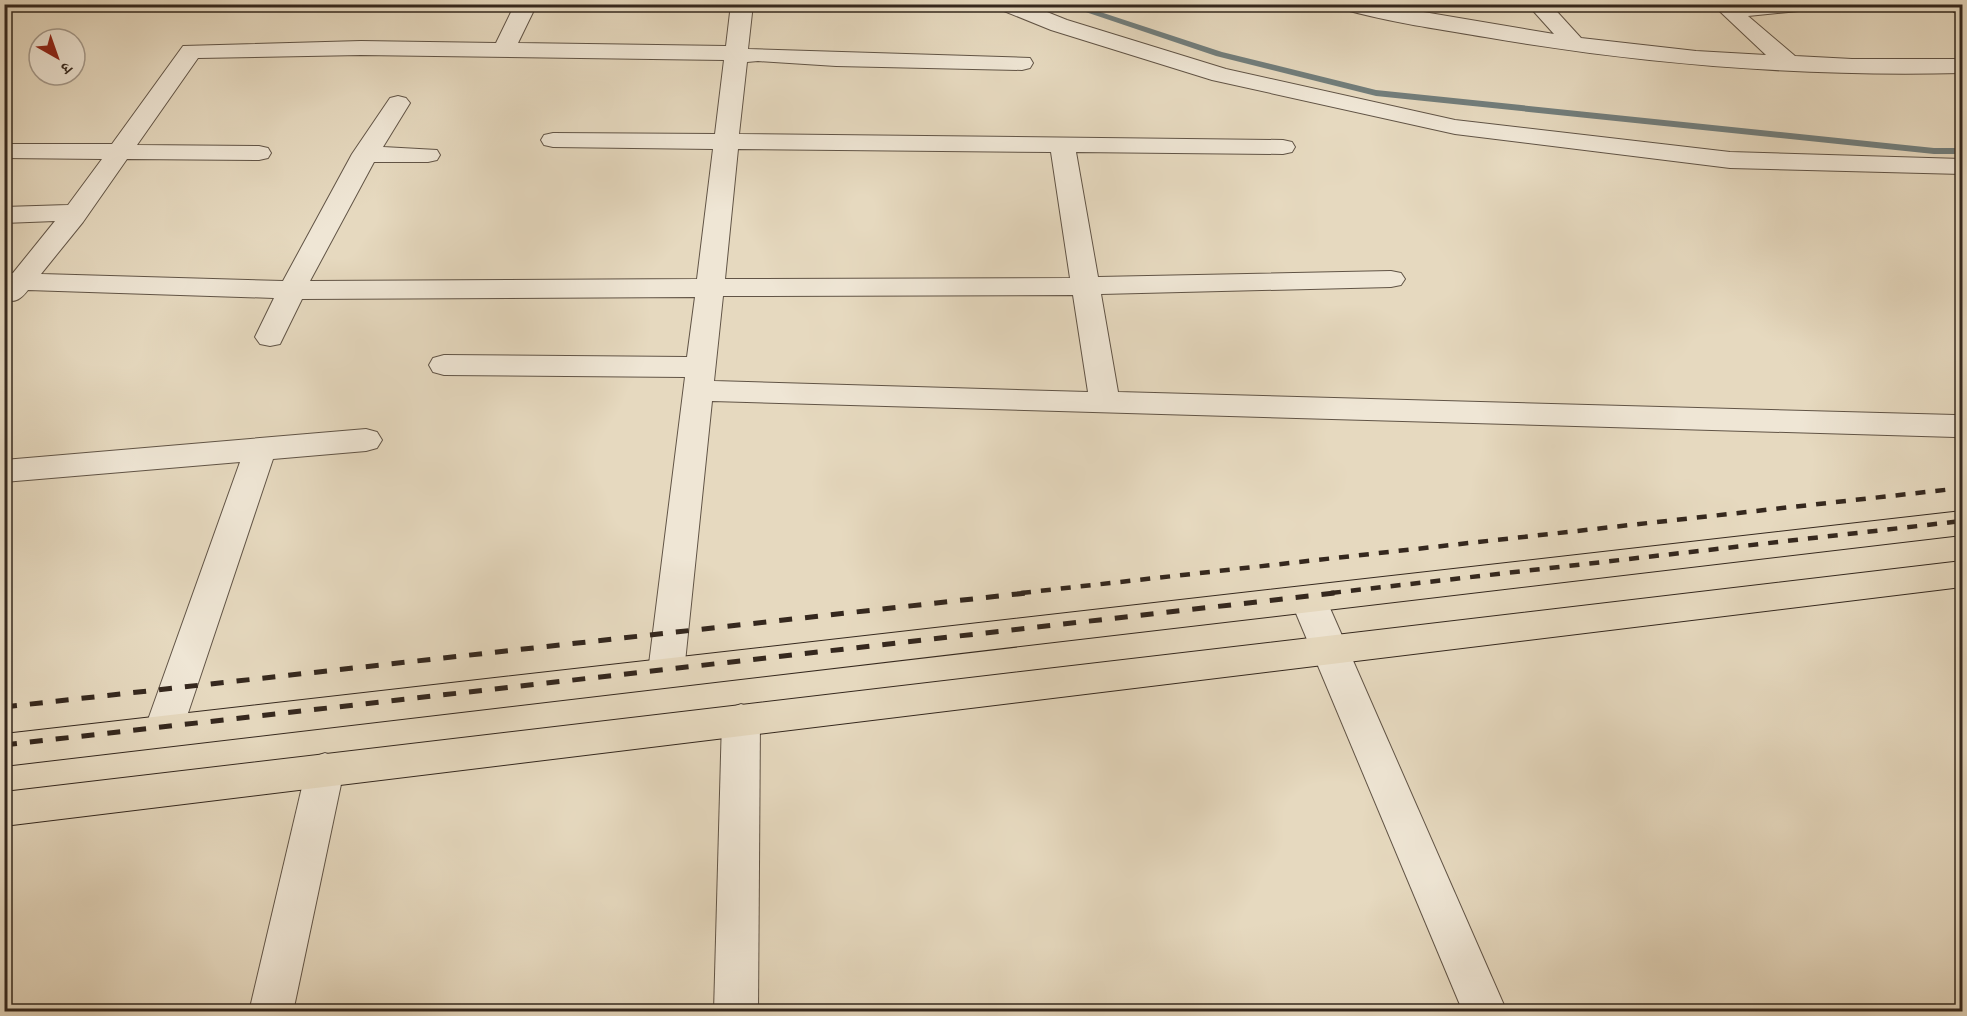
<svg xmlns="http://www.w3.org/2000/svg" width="1967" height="1016" font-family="'IM FELL DW Pica','Noto Serif Devanagari',serif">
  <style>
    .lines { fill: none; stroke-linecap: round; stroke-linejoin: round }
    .stream { fill: #727e7c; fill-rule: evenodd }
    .street-casing { stroke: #615446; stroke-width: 2 }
    .primary-casing { stroke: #35281e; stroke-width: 2 }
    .street { fill: #efe6d5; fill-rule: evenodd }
    .primary { fill: #e6d9bf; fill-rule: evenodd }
    .rail-far1 { stroke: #35281e; stroke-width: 4.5; stroke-dasharray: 10 10; stroke-linecap: butt }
    .rail { stroke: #35281e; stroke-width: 5; stroke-dasharray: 13 13; stroke-linecap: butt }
  </style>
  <rect width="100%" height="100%" fill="#e6d9bf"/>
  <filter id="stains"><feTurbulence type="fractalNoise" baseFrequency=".00333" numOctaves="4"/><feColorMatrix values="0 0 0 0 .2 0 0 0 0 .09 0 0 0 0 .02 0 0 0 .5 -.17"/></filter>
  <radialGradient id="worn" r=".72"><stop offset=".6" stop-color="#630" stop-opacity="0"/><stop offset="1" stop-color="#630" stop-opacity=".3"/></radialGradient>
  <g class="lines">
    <polygon class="stream" points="1062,4 1076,4 1222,52 1376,90 1934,148 1962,148 1962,154 1934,154 1376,96 1216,56"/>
    <defs>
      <g id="street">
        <path d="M515,4H537L518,43L726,46L731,4H753L748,49L1030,58L1033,63L1030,68L1022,70L836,66L758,61L747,62L739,134L1283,140L1292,142L1295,147L1292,152L1283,154L1076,152L1098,277L1391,271L1401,273L1405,279L1401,285L1391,287L1101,294L1118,392L1955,415L1962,418V434L1955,437L712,401L684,672L679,682L666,687L653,682L648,672L685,377L444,375L433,372L429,365L433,358L444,355L687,357L695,297L302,299L280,344L270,346L260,344L255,337L274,298L28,290C21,299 16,303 4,300V273H13L55,221L4,223V207L68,205L102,159L4,158V144H112L183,46L361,41L496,43ZM361,55L724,60L715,134L553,133L544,135L541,140L544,145L553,147L713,149L697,279L310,281L374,162H428L437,160L440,155L437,150L383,147L410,103L406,98L398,96L390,98L352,154L283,281L41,274L83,222L127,159L259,160L268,158L271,153L268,148L259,146L137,145L198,58ZM738,149L1051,152L1070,278L725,279ZM1073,295L1088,392L714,381L723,296Z"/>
        <polygon points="997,4 1027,4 1067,20 1226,69 1455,120 1730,152 1962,159 1962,174 1730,168 1455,134 1212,80 1051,30 999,9"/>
        <path d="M1340,4H1376L1554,34L1527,4H1550L1581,38L1696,51L1766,55L1712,4H1819L1817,9L1809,10L1748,16L1795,56L1852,59H1962V73C1803,77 1642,64 1485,37C1437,29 1389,22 1342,9Z"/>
        <polygon points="1949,4 1962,4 1962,13 1954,12"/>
        <polygon points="366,429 377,432 382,440 377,448 366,451 273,459 182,731 176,742 163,747 150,742 144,731 240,462 4,482 4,460"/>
        <polygon points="1308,586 1320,590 1326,599 1507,1012 1463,1012 1290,599 1296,590"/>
        <polygon points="741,704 754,709 760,720 758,1012 714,1012 722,720 728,709"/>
        <polygon points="325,753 339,758 344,770 293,1012 249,1012 306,770 311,758"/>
      </g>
      <g id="primary">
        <polygon points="1962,511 1962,535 4,766 4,734"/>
        <polygon points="1962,561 1962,587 4,826 4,792"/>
      </g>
    </defs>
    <use href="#street" class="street-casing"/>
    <use href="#primary" class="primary-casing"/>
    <use href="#street" class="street"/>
    <use href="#primary" class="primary"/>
    <g class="rail-far1">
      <polyline points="1021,593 1962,488"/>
      <polyline points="1331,593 1962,521"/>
    </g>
    <g class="rail">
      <polyline points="4,707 1035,592"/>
      <polyline points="4,745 1344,592"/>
    </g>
  </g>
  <rect width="1967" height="1016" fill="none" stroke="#e6d9bf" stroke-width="24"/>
  <rect x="6" y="6" width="1955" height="1004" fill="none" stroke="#35281e" stroke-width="3"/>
  <rect x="12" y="12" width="1943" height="992" fill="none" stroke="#35281e" stroke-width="1.5"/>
  <g transform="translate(57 57) rotate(140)"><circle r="28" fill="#efe6d5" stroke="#a59a8c" stroke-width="1.5"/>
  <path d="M0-4.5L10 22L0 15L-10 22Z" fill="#8f2418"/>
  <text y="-9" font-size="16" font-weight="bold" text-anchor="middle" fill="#35281e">उ</text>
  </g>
  <rect width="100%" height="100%" filter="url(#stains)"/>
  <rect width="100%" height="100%" fill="url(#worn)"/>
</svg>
